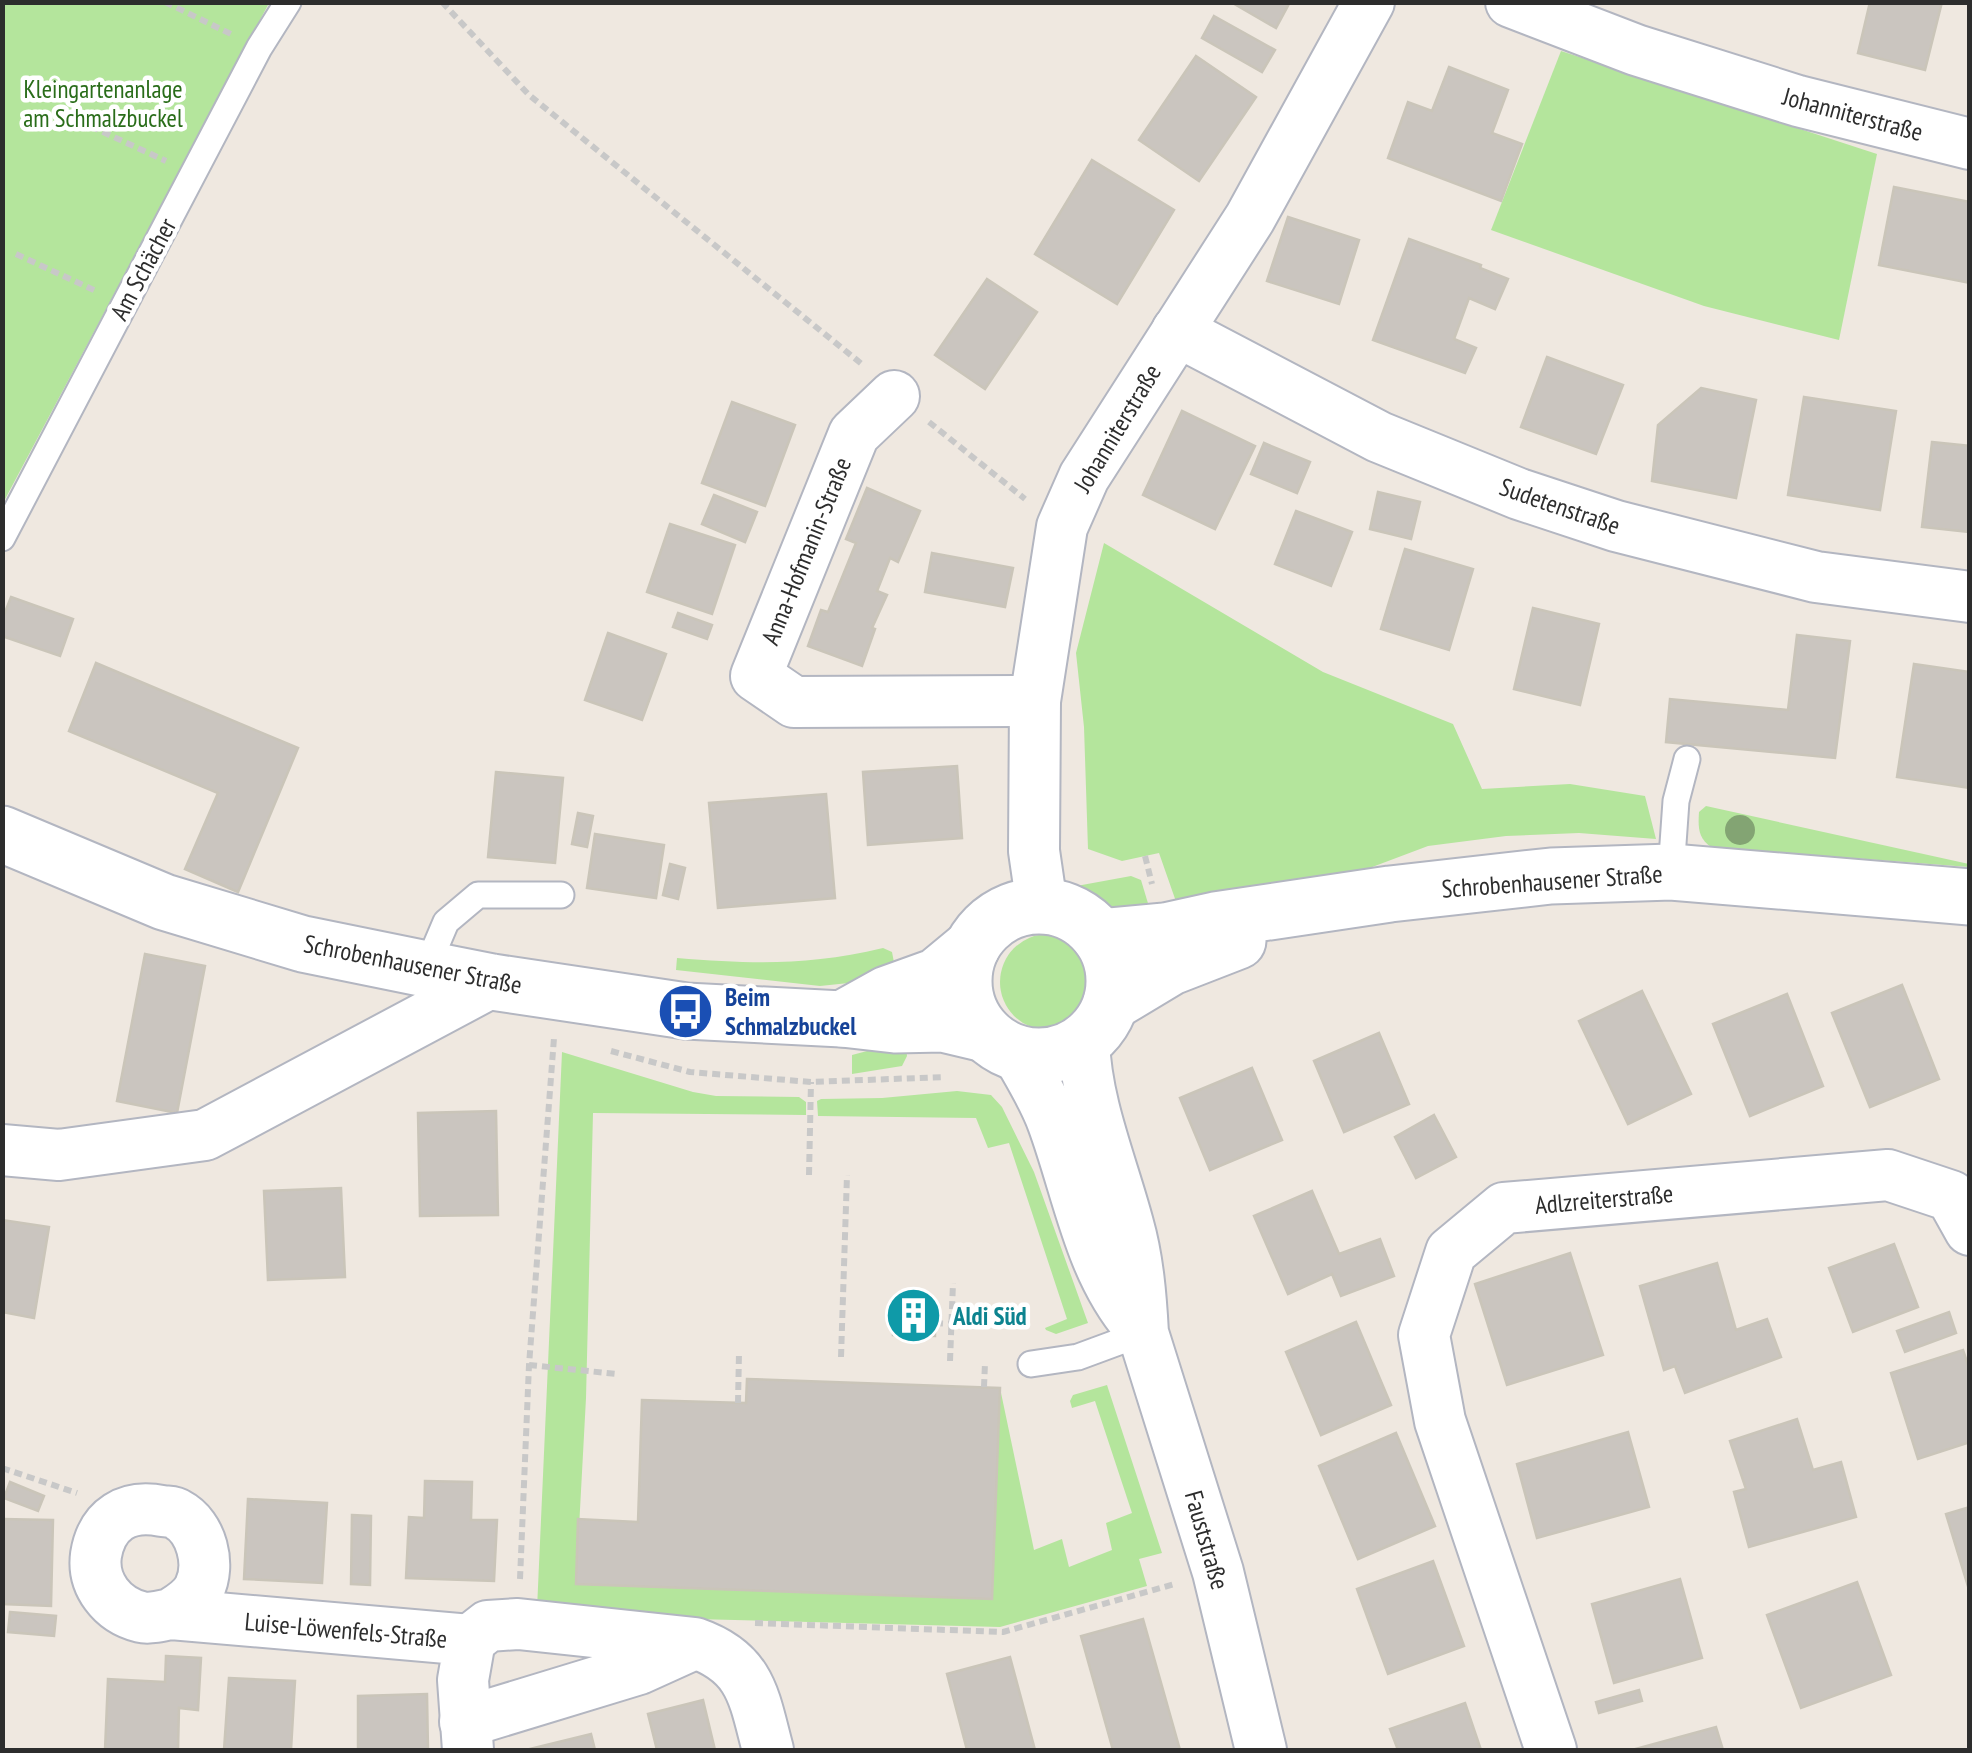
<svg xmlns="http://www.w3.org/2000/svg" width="1972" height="1753" font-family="'PT Sans Narrow',sans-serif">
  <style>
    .green { fill: #b4e59c }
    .building { fill: #cac5bf; stroke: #cac5b9; stroke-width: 2.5 }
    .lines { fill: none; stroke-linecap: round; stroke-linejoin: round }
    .lane-casing { stroke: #b3b6c1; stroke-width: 29 }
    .street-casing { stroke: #b3b6c1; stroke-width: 54 }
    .secondary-casing { stroke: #b3b6c1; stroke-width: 59 }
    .path { stroke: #c8c8c8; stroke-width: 6; stroke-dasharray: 8 5; stroke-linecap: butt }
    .lane { stroke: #fff; stroke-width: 25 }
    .street { stroke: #fff; stroke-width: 50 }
    .secondary { stroke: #fff; stroke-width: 55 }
    .tree { fill: #83a473 }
    .labels { text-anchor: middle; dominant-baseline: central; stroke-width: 9; stroke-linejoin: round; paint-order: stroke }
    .park-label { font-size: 25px; fill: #2a6d1a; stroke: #fff }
    .street-label { font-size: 25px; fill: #2d2d2d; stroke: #fff }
    .transit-label { font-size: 25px; font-weight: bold; fill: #164399; stroke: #fff; text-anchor: start }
    .culture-label { font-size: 25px; font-weight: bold; fill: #0d838f; stroke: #fff; text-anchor: start }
  </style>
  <rect width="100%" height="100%" fill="#efe8e0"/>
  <g class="green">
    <polygon points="3,3 269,3 3,503"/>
    <polygon points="1561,51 1877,154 1839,340 1704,306 1491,230"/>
    <polygon points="1104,543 1323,672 1453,724 1482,789 1570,784 1645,796 1656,839 1579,833 1506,836 1428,846 1359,872 1180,913 1159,853 1122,861 1088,849 1084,727 1076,653"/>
    <path d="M1706,806L1969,864V867L1711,847C1698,838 1698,827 1699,812Z"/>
    <polygon points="1131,876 1141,880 1153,920 1118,915 1071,887"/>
    <circle cx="1048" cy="982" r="48"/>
    <path d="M883,948L892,952L897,978L820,986L676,970L677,958C753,964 807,966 883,948Z"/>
    <polygon points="905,1041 907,1056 902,1066 852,1074 852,1055"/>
    <polygon points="562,1052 693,1092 716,1096 799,1097 806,1102 806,1115 593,1113 586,1398 576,1584 991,1599 1000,1388 1034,1550 1062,1539 1069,1567 1112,1550 1106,1523 1132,1513 1095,1401 1072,1408 1070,1401 1073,1395 1107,1385 1162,1553 1139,1559 1147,1586 1000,1627 656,1618 537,1609"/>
    <polygon points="957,1091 991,1095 1002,1107 1034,1172 1088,1323 1056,1334 1046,1330 1045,1328 1067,1319 1009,1143 988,1148 976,1118 818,1116 817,1101 821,1099 882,1098"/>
  </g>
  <g class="building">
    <polygon points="1231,2 1290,2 1276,28"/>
    <polygon points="1870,2 1942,2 1925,70 1858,53"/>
    <polygon points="1214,16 1275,50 1262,72 1202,38"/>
    <polygon points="1196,56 1256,97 1199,181 1139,140"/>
    <polygon points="1449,67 1508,90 1492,133 1522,144 1501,201 1388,158 1408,102 1432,111"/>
    <polygon points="1092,160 1174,210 1117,304 1035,254"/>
    <polygon points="1894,187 1970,202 1970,283 1879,265"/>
    <polygon points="1288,217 1359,240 1339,304 1267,281"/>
    <polygon points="1409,239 1481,265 1480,268 1508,279 1495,309 1469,298 1454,339 1476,348 1465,373 1373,340"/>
    <polygon points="987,279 1037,312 985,389 935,355"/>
    <polygon points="1547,357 1623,385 1596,454 1521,427"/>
    <polygon points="1701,388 1756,400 1736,498 1652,481 1658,425"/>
    <polygon points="1804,397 1896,411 1880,510 1788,495"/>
    <polygon points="732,402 795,425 765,506 702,483"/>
    <polygon points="1182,411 1255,446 1215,529 1143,495"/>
    <polygon points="1932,442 1970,446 1970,532 1922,527"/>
    <polygon points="1264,443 1310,462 1297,493 1251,474"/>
    <polygon points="867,488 920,511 898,562 890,558 877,591 887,595 872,628 875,629 862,666 808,646 821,610 828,612 856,543 846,539"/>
    <polygon points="1378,492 1420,502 1411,539 1370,529"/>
    <polygon points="714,495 757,512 745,542 702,524"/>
    <polygon points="1296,511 1352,532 1331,586 1275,564"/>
    <polygon points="670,524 735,545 712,614 647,592"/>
    <polygon points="1405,549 1473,569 1449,650 1381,629"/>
    <polygon points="932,553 1013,568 1005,607 925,592"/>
    <polygon points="11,597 73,619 60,656 2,636 2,620"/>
    <polygon points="1533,608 1599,624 1580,705 1514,689"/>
    <polygon points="678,613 712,625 707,639 673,627"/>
    <polygon points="608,633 666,654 642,720 585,700"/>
    <polygon points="1797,635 1850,641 1835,758 1666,742 1670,699 1788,710"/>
    <polygon points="96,663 298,748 238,892 185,869 218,793 69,731"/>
    <polygon points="1914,664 1970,672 1970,788 1897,777"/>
    <polygon points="957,766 962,838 868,845 863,772"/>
    <polygon points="496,772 563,778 555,863 488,857"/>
    <polygon points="826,794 835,898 718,908 709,803"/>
    <polygon points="578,813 593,816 587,847 572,844"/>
    <polygon points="595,834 664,845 656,898 587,888"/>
    <polygon points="670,864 685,868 678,899 663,895"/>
    <polygon points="145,954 205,966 177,1113 117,1101"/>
    <polygon points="1902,985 1939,1079 1870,1107 1832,1013"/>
    <polygon points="1642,991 1691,1094 1628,1124 1579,1021"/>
    <polygon points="1787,994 1823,1086 1750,1116 1713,1024"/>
    <polygon points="1379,1033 1409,1104 1344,1132 1314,1061"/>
    <polygon points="1252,1068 1282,1140 1210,1170 1180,1098"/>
    <polygon points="496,1111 498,1215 420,1216 418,1113"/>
    <polygon points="1434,1115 1456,1157 1416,1178 1395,1137"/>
    <polygon points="341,1188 345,1277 268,1280 264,1191"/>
    <polygon points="1312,1191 1339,1254 1380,1239 1394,1276 1341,1296 1332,1274 1288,1294 1254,1216"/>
    <polygon points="2,1220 49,1227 34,1318 2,1312"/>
    <polygon points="1894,1244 1918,1307 1853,1332 1829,1268"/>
    <polygon points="1570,1253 1603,1355 1507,1385 1475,1284"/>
    <polygon points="1717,1263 1736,1330 1767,1319 1781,1357 1685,1393 1675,1366 1664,1370 1640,1286"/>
    <polygon points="894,1308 935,1309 935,1336 893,1335"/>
    <polygon points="1949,1312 1956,1333 1905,1352 1897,1331"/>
    <polygon points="1356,1322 1391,1405 1321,1435 1286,1352"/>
    <polygon points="1963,1350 1970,1371 1970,1442 1918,1459 1891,1373"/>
    <polygon points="747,1379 1000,1388 992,1599 576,1584 578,1519 638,1522 642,1400 746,1403"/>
    <polygon points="1797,1419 1813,1470 1841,1462 1856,1517 1749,1547 1734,1492 1746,1489 1730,1441"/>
    <polygon points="1628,1432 1649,1507 1537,1538 1517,1464"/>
    <polygon points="1396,1433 1435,1526 1358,1559 1319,1466"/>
    <polygon points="425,1481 472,1482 471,1520 497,1520 494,1581 406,1578 409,1517 424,1518"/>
    <polygon points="10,1482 44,1496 38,1511 4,1498"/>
    <polygon points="248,1499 327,1503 322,1583 244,1579"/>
    <polygon points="1970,1507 1970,1593 1946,1514"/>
    <polygon points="352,1515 371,1516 370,1585 351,1584"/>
    <polygon points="2,1519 53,1520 51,1606 2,1604"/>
    <polygon points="1433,1561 1464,1646 1388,1674 1357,1589"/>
    <polygon points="1680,1579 1702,1658 1614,1683 1592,1604"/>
    <polygon points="1857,1582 1891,1675 1801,1708 1767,1615"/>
    <polygon points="10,1612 56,1616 54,1636 8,1632"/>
    <polygon points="1143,1619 1180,1750 1113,1750 1081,1636"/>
    <polygon points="166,1656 201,1658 198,1710 179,1708 178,1750 105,1750 108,1679 165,1682"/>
    <polygon points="1010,1657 1035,1750 967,1750 947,1674"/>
    <polygon points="229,1678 295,1681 291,1750 224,1750"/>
    <polygon points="1639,1690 1642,1701 1599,1713 1596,1702"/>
    <polygon points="427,1694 428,1750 358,1750 358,1696"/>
    <polygon points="703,1700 715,1750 657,1750 648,1714"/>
    <polygon points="1465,1703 1481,1750 1398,1750 1390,1729"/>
    <polygon points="1716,1727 1723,1750 1632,1750"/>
    <polygon points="591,1734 595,1750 531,1750 530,1749"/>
  </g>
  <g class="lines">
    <defs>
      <g id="lane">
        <polyline points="2,538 259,48 288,2"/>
        <polyline points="1671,872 1676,801 1687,759"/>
        <polyline points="426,969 446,922 478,895 561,895"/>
        <polyline points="1031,1364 1078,1357 1143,1333"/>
      </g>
      <g id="street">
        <polyline points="1511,2 1636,50 1798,101 1970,144"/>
        <polyline points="1177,331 1379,437 1519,494 1616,526 1816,577 1970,597"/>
        <polyline points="894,396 854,434 756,676 794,702 1035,701"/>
        <polyline points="1042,906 1034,851 1035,701 1062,527 1084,477 1250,218 1369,2"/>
        <path d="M1084,1041C1086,1104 1112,1164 1128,1224C1138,1259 1141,1296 1143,1333L1218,1572L1261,1750"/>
        <path d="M1017,1053C1030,1076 1044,1098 1053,1123C1078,1191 1089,1269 1137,1325"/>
        <polyline points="2,1150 59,1155 205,1135 492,982"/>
        <path d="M171,1614C182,1607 193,1601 199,1589C211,1565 202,1527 177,1514C173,1511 167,1512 162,1511C127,1504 102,1519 96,1555C92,1584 112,1610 141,1617C149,1619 162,1616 171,1614L470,1640L463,1680L468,1750"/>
        <path d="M470,1640L488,1626L518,1624L695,1643C752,1663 754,1698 768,1750"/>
        <polyline points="465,1722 639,1669 692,1645"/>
        <polyline points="1551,1750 1440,1421 1424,1335 1451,1252 1504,1208 1888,1175 1951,1196 1970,1230"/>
      </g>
      <g id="secondary">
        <polyline points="2,834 164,902 303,944 426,969 492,982 686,1011 842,1019 895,1025 943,1024 985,1034"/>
        <circle cx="1039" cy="981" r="75"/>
        <polyline points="1100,937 1165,931 1215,920 1390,894 1551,876 1671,872 1970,897"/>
        <polyline points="1111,1003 1171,967 1238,941"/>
        <polyline points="842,1019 887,994 937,976 972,947"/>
      </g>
    </defs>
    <use href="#lane" class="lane-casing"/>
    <use href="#street" class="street-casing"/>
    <use href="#secondary" class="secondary-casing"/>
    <g class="path">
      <polyline points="165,2 231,34"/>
      <polyline points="442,2 529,95 863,365"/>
      <polyline points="79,121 166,161"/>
      <polyline points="16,254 96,291"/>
      <polyline points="929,422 1025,499"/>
      <polyline points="1145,856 1152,884"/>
      <polyline points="611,1051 690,1072 811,1082 945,1077"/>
      <polyline points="809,1175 811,1082"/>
      <polyline points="935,1323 952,1324"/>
      <polyline points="841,1357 847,1175"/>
      <polyline points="950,1361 953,1283"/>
      <polyline points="529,1365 617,1374"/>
      <polyline points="984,1387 985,1363"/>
      <polyline points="738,1403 739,1353"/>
      <polyline points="2,1468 77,1493"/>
      <polyline points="520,1579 529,1365 554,1038"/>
      <polyline points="755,1623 1003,1632 1175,1584"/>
    </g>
    <use href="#lane" class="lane"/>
    <use href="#street" class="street"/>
    <use href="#secondary" class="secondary"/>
  </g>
  <circle class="tree" cx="1740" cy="830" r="15"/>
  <defs>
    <symbol id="bus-disc" viewBox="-11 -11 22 22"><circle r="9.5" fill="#1a4fb4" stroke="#fff"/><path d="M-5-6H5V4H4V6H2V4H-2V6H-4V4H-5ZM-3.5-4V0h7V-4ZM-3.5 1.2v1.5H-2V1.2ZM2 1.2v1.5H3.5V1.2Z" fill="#fff"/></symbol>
    <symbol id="building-disc" viewBox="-11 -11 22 22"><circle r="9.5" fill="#0f9aa8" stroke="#fff"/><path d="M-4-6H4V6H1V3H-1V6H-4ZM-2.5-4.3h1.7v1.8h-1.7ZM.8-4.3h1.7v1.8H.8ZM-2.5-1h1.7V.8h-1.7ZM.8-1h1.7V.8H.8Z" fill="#fff"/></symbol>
  </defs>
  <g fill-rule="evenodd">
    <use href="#bus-disc" x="654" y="980" width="63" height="63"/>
    <use href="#building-disc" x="882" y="1284" width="63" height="63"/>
  </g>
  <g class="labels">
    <g class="park-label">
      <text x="103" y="89">Kleingartenanlage<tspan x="103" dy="29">am Schmalzbuckel</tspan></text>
    </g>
    <g class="street-label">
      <text transform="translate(1853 114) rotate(15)">Johanniterstraße</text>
      <text transform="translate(143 269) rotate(-62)">Am Schächer</text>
      <text transform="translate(1117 428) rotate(-59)">Johanniterstraße</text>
      <text transform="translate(1560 506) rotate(19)">Sudetenstraße</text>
      <text transform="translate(806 551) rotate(-68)">Anna-Hofmanin-Straße</text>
      <text transform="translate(1552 881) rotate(-4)">Schrobenhausener Straße</text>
      <text transform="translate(413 964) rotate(11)">Schrobenhausener Straße</text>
      <text transform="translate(1604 1199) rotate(-5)">Adlzreiterstraße</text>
      <text transform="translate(1207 1540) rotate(74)">Fauststraße</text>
      <text transform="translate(346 1630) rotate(5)">Luise-Löwenfels-Straße</text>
    </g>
    <g class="transit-label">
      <text x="725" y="997">Beim<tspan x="725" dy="29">Schmalzbuckel</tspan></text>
    </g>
    <g class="culture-label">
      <text x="953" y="1316">Aldi Süd</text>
    </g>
  </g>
  <rect width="1972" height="1753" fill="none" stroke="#2d2d2d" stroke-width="10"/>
</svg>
